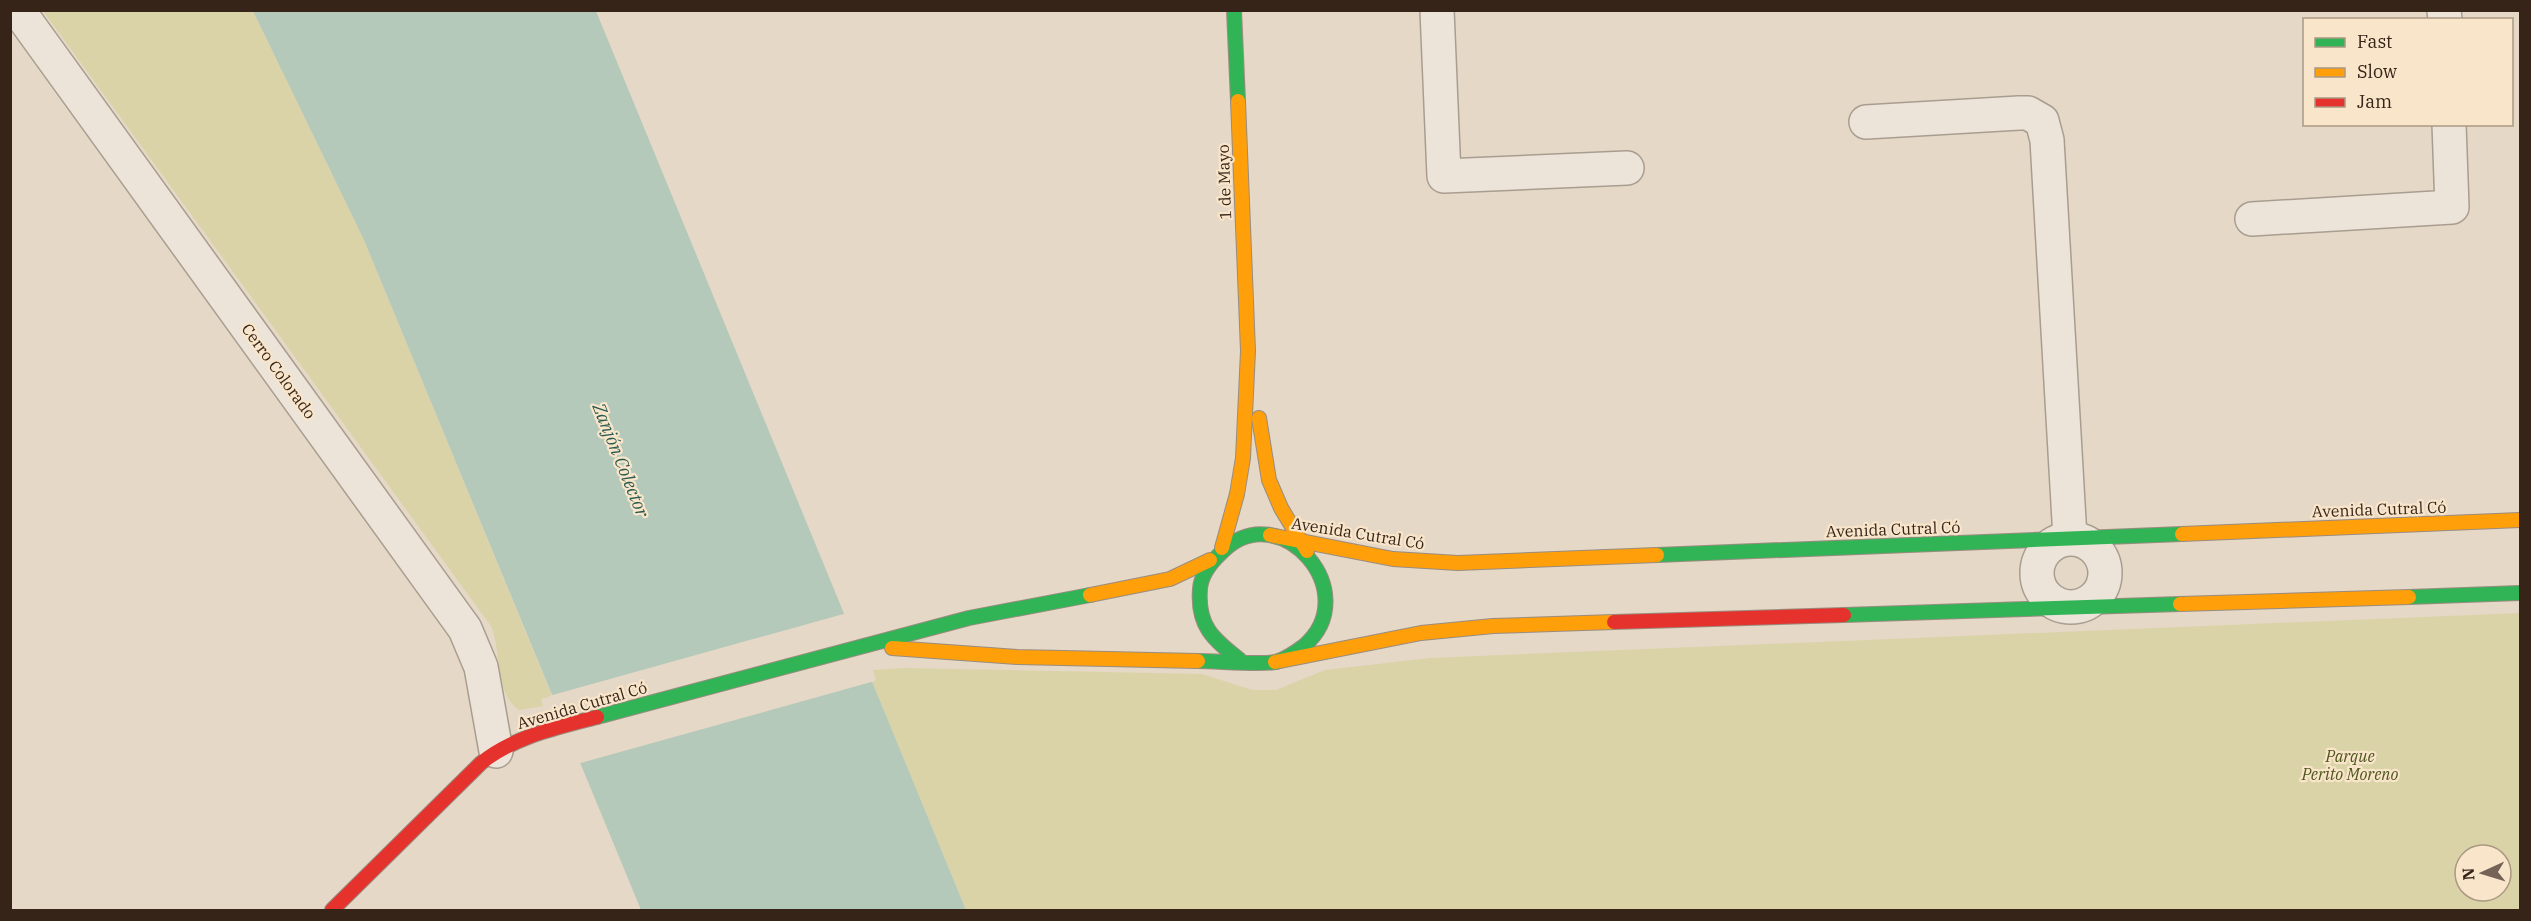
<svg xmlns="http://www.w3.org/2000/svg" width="2531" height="921" font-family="'IBM Plex Serif',serif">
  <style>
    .green { fill: #dad3a7; fill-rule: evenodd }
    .water { fill: #b4c9b9 }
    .pier { fill: #e5d8c6 }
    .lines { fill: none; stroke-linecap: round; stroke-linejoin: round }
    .street-casing { stroke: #a99d90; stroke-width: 36 }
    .fast-casing { stroke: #998c80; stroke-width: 16 }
    .slow-casing { stroke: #998c80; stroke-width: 16 }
    .jam-casing { stroke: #998c80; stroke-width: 16 }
    .street { stroke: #ece4d9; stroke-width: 33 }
    .fast { stroke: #30b455; stroke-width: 14 }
    .slow { stroke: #ff9f0a; stroke-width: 14 }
    .jam { stroke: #e5322d; stroke-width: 14 }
    .labels { text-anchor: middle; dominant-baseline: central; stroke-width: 4.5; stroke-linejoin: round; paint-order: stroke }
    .street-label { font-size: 16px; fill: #372419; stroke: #f9e5ca }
    .park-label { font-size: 16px; font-style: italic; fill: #4f561e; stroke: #f9e5ca }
    .water-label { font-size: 18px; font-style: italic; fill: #27594f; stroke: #f9e5ca }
  </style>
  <rect width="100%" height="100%" fill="#e5d8c6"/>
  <g class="green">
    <path d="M43,11H253L364,240L552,696L541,699L543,706L519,710C494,693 502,651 491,626Z"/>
    <path d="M2520,613V910H966L872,682L876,680L873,670L904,668L1202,674L1252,690H1276L1325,670L1430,658ZM2465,855H2501V891H2465Z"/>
  </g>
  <polygon class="water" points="253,11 596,11 966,910 641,910 364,240"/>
  <polygon class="pier" points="847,613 875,681 577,764 549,696"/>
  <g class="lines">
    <defs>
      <g id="street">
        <polyline points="18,10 465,629 481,667 496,751"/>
        <polyline points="1437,10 1444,176 1627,168"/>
        <polyline points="2444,10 2445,20"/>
        <polyline points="1866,122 2019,113 2028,113 2042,121 2047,140 2070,538"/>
        <polyline points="2252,219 2452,207 2449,124"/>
        <circle cx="2071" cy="573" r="34"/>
      </g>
      <g id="fast">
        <polyline points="1234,10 1238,101"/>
        <polyline points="1657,555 2182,534"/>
        <polyline points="2409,597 2520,593"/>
        <polyline points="1844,615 2180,604"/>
        <path d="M1198,661C1217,661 1260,665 1276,662C1286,659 1296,652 1304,646C1366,593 1280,495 1223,551C1212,561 1201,574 1200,589C1197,626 1213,639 1240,660"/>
        <polyline points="597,717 969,618 1090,595"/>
      </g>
      <g id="slow">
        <polyline points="1259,418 1269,480 1281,508 1307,551"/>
        <polyline points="2182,534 2520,520"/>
        <polyline points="1270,535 1393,559 1458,563 1657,555"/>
        <polyline points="1222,548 1237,494 1243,458 1248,351 1238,101"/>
        <polyline points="1090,595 1170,579 1210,560"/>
        <polyline points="2180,604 2409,597"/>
        <polyline points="892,648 1017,657 1198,661"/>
        <polyline points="1275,662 1421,633 1493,626 1614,622"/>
      </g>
      <g id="jam">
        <polyline points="1614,622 1844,615"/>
        <path d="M332,910L481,763C515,736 556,728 597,717"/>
      </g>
    </defs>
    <use href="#street" class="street-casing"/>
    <use href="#fast" class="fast-casing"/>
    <use href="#slow" class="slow-casing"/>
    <use href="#jam" class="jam-casing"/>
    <use href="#street" class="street"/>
    <use href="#fast" class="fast"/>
    <use href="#slow" class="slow"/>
    <use href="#jam" class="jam"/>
  </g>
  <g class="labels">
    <g class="street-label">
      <text transform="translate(1224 182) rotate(-92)">1 de Mayo</text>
      <text transform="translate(279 371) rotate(54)">Cerro Colorado</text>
      <text transform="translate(2379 509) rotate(-2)">Avenida Cutral Có</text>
      <text transform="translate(1893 529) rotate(-2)">Avenida Cutral Có</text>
      <text transform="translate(1358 533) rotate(9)">Avenida Cutral Có</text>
      <text transform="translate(582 705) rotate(-16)">Avenida Cutral Có</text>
    </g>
    <g class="park-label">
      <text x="2350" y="756">Parque<tspan x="2350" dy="18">Perito Moreno</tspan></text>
    </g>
    <g class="water-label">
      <text transform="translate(621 460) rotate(68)">Zanjón Colector</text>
    </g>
  </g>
  <rect width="2531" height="921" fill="none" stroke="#372419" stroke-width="24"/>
  <rect x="2303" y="18" width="210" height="108" fill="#f9e5ca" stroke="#ab9883" stroke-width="1.5"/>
  <rect x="2315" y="38" width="30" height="9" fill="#30b455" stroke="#ab9883" stroke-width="1.5"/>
  <text x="2357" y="48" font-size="18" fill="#372419">Fast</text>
  <rect x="2315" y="68" width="30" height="9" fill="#ff9f0a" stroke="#ab9883" stroke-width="1.5"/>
  <text x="2357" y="78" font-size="18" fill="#372419">Slow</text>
  <rect x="2315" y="98" width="30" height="9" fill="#e5322d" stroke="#ab9883" stroke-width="1.5"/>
  <text x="2357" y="108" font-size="18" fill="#372419">Jam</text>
  <g transform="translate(2483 873) rotate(266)"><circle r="28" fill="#f9e5ca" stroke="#ab9883" stroke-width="1.5"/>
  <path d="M0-4.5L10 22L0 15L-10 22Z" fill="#746356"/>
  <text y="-9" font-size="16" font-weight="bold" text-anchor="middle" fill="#372419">N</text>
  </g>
</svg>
